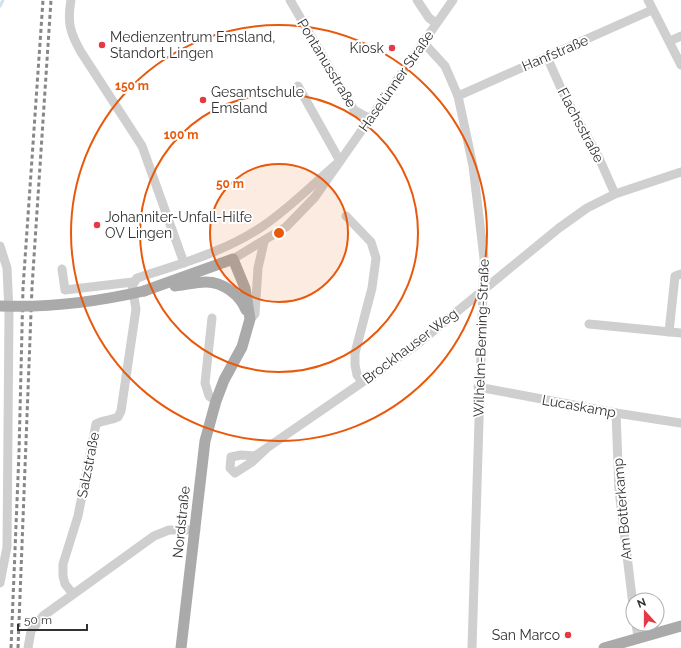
<svg xmlns="http://www.w3.org/2000/svg" width="681" height="648" font-family="Raleway,sans-serif">
  <style>
    .lines { fill: none; stroke-linecap: round; stroke-linejoin: round }
    .stream { stroke: #cee1ed; stroke-width: 3 }
    .minor { stroke: #cfcfcf; stroke-width: 9 }
    .major { stroke: #aaa; stroke-width: 11 }
    .rail { stroke: #878787; stroke-width: 3; stroke-dasharray: 4 3; stroke-linecap: butt }
    .major-bridge { stroke: #aaa; stroke-width: 11 }
    .ring { fill: none; stroke: #e8590c; stroke-width: 2 }
    .poi-dot { fill: #e43a45; stroke: #fff; stroke-width: 1.5 }
    .labels { text-anchor: middle; dominant-baseline: central; stroke-width: 4; stroke-linejoin: round; paint-order: stroke }
    .poi-label { font-size: 14px; fill: #323232; stroke: #fff; text-anchor: start }
    .street-label { font-size: 14px; fill: #323232; stroke: #fff }
    .centre { fill: #e8590c; stroke: #fff; stroke-width: 2 }
    .ring-label { font-size: 12px; text-anchor: middle; font-weight: bold; fill: #e8590c; stroke: #fff; stroke-width: 4; stroke-linejoin: round; paint-order: stroke }
  </style>
  <rect width="100%" height="100%" fill="#fff"/>
  <g class="lines">
    <polyline class="stream" points="0,6 3,0"/>
    <g class="minor">
      <path d="M71,0C67,22 70,33 81,52L142,146L184,263"/>
      <polyline points="290,0 354,110 370,119"/>
      <polyline points="417,0 429,18 436,23"/>
      <polyline points="648,0 681,65"/>
      <polyline points="670,41 681,36"/>
      <polyline points="423,42 445,66 458,96 473,166 484,258 472,648"/>
      <polyline points="547,57 564,95 599,158 615,194"/>
      <polyline points="458,96 652,10"/>
      <polyline points="346,216 371,242 376,258 372,288 355,353 355,365 357,375 362,382"/>
      <polyline points="0,246 7,268 9,312 7,547 0,583"/>
      <polyline points="233,259 286,227 315,197 453,0"/>
      <polyline points="62,269 65,290 133,282"/>
      <polyline points="212,318 205,383 209,396 216,401"/>
      <polyline points="250,319 255,314 258,268 264,242"/>
      <polyline points="589,324 681,333"/>
      <polyline points="669,332 675,276 681,274"/>
      <polyline points="478,387 616,413 681,423"/>
      <polyline points="616,413 619,490 633,605"/>
      <polyline points="267,448 252,462 235,473 230,468 231,457 241,455 255,456 415,346 559,228 587,208 615,194 681,172"/>
      <path d="M73,594L65,584L63,576V564L78,516L96,424C103,420 110,421 118,417L121,411L136,309L132,286L137,278C180,264 225,252 263,226C291,207 314,183 340,161L298,86"/>
      <polyline points="636,624 638,637"/>
      <polyline points="28,648 31,631 43,616 154,536 169,530 196,530"/>
    </g>
    <g class="major">
      <path d="M175,286C185,285 196,282 206,282C223,282 240,295 246,310"/>
      <polyline points="144,291 233,259 245,288 250,319 242,347 224,380 216,401 205,441 181,648"/>
      <polyline points="604,648 681,626"/>
    </g>
    <g class="rail">
      <polyline points="11,648 19,453 23,288 43,0"/>
      <polyline points="18,648 32,287 51,0"/>
    </g>
    <path class="major-bridge" d="M0,306C49,308 96,302 144,291"/>
  </g>
  <circle cx="279" cy="233" r="69" fill="#e8590c" fill-opacity=".12"/>
  <g class="ring">
    <circle cx="279" cy="233" r="69"/>
    <circle cx="279" cy="233" r="139"/>
    <circle cx="279" cy="233" r="208"/>
  </g>
  <g class="poi-dot">
    <circle cx="102" cy="45" r="4"/>
    <circle cx="392" cy="48" r="4"/>
    <circle cx="203" cy="100" r="4"/>
    <circle cx="97" cy="225" r="4"/>
    <circle cx="568" cy="635" r="4"/>
  </g>
  <g class="labels">
    <g class="poi-label">
      <text x="110" y="37">Medienzentrum Emsland,<tspan x="110" dy="16">Standort Lingen</tspan></text>
      <text x="384" y="48" text-anchor="end">Kiosk</text>
      <text x="211" y="92">Gesamtschule<tspan x="211" dy="16">Emsland</tspan></text>
      <text x="105" y="217">Johanniter-Unfall-Hilfe<tspan x="105" dy="16">OV Lingen</tspan></text>
      <text x="560" y="635" text-anchor="end">San Marco</text>
    </g>
    <g class="street-label">
      <text transform="translate(555 53) rotate(-23)">Hanfstraße</text>
      <text transform="translate(327 63) rotate(59)">Pontanusstraße</text>
      <text transform="translate(396 81) rotate(-55)">Haselünner Straße</text>
      <text transform="translate(581 125) rotate(62)">Flachsstraße</text>
      <text transform="translate(481 338) rotate(-88)">Wilhelm-Berning-Straße</text>
      <text transform="translate(410 346) rotate(-37)">Brockhauser Weg</text>
      <text transform="translate(579 406) rotate(10)">Lucaskamp</text>
      <text transform="translate(88 465) rotate(-79)">Salzstraße</text>
      <text transform="translate(622 509) rotate(-95)">Am Botterkamp</text>
      <text transform="translate(181 522) rotate(-84)">Nordstraße</text>
    </g>
  </g>
  <circle cx="279" cy="233" r="6" class="centre"/>
  <g class="ring-label">
    <text x="132" y="90">150 m</text>
    <text x="181" y="139">100 m</text>
    <text x="230" y="188">50 m</text>
  </g>
  <g transform="translate(645 612) rotate(339)"><circle r="19" fill="#ffffff" stroke="#adadad"/>
  <path d="M0-3L7 15L0 10L-7 15Z" fill="#e43a45"/>
  <text y="-6" font-size="11" font-weight="bold" text-anchor="middle" fill="#323232">N</text>
  </g>
  <path d="M18 624v6h69v-6" fill="none" stroke="#323232" stroke-width="2"/>
  <text x="24" y="624" font-size="12" fill="#323232" stroke="#ffffff" stroke-width="3" paint-order="stroke">50 m</text>
</svg>
